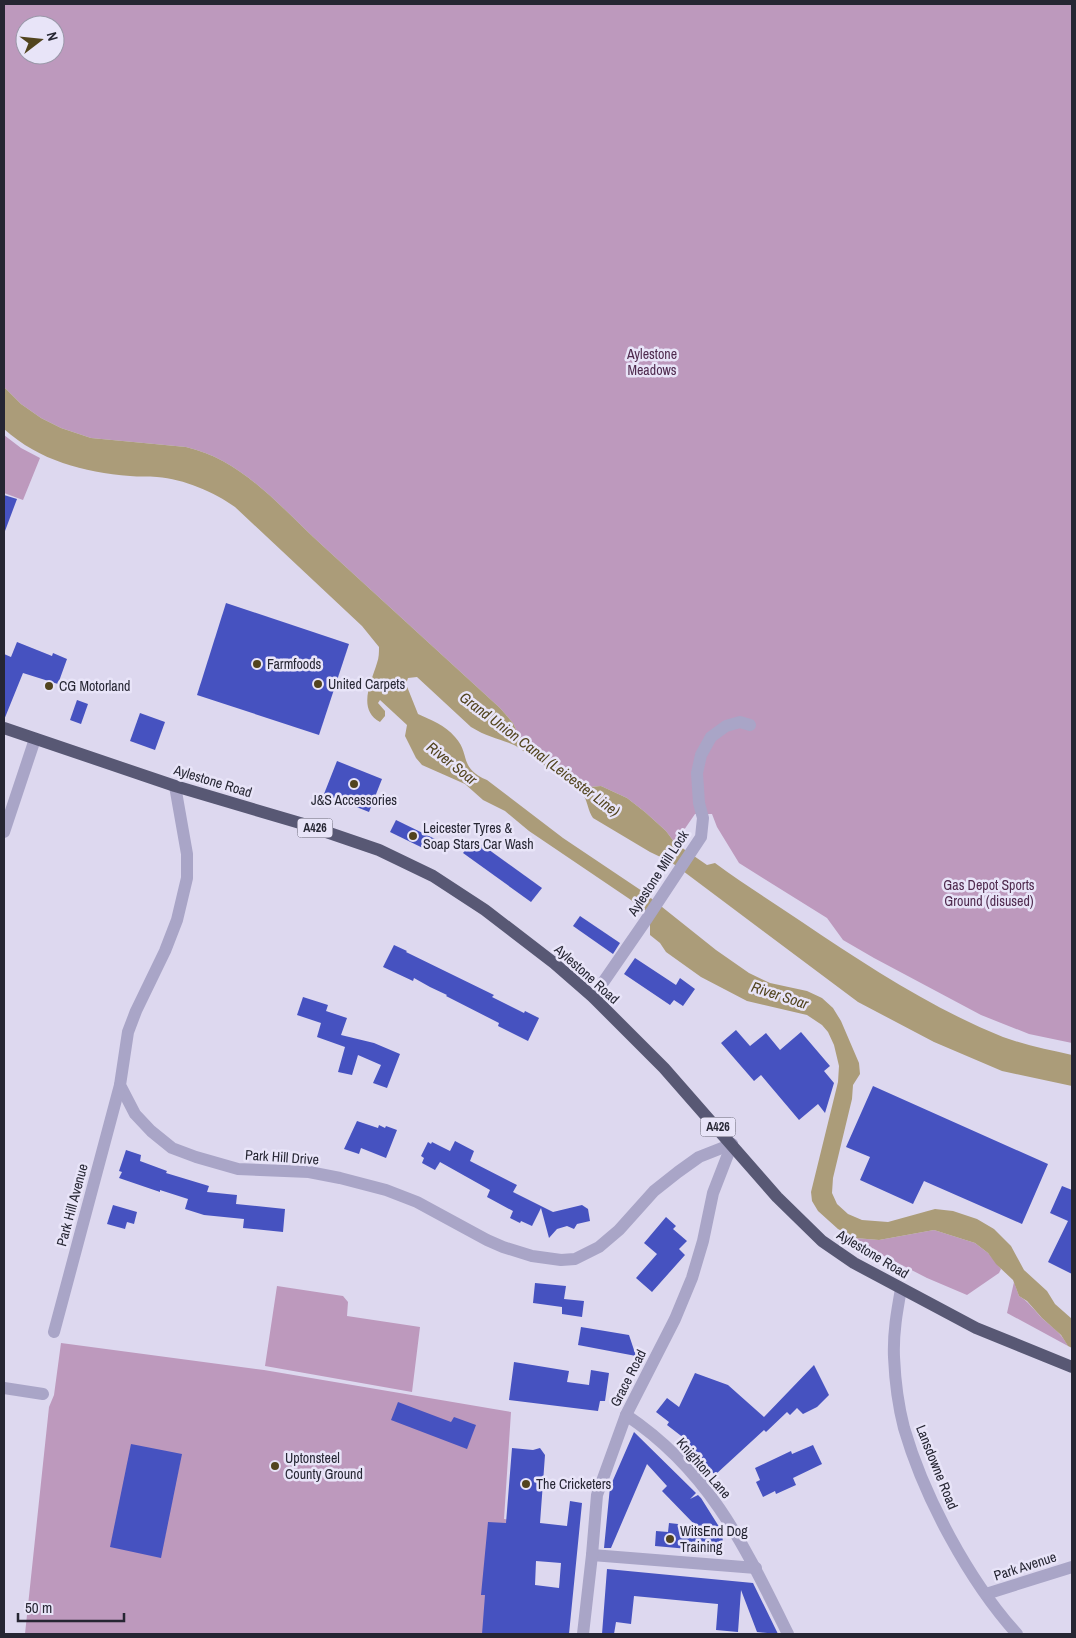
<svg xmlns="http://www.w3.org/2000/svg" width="1076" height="1638" font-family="'Archivo Narrow',sans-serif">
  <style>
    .green { fill: #bd99bd; fill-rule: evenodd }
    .water { fill: #ab9c79 }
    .building { fill: #4652c0; fill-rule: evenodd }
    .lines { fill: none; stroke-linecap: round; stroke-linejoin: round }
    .minor { stroke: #a9a5c7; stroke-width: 12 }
    .major { stroke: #585874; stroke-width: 12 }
    .poi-dot { fill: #52441e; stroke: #e8e4f8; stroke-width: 2 }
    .labels { text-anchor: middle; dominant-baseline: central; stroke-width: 5; stroke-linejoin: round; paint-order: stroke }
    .shield { fill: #e8e4f8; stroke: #605f6e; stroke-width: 1 }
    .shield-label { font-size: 12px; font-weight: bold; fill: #262633 }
    .park-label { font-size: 14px; fill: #502b4f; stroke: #e8e4f8 }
    .poi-label { font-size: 14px; fill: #262633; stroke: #e8e4f8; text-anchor: start }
    .street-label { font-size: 14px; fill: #262633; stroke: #e8e4f8 }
    .water-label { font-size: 15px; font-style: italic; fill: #52441e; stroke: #e8e4f8 }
  </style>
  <rect width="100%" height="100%" fill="#ddd8ef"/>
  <g class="green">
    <path d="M4,4H1072V1043L1029,1034L981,1015L874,958L843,940L827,918L739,863L717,827L712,814H695L675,843L666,831L645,812L627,798L601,786L589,787L519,736L513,723L500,708C441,654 382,600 323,546C281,508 243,460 186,447L91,438L61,428L41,418L21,404L4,387ZM25,25H55V55H25Z"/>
    <polygon points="4,435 21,448 40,458 23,500 4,493"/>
    <polygon points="934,1230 975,1243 988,1253 1001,1269 999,1273 967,1295 927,1278 855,1241 855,1238 879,1240"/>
    <path d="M1014,1282L1019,1296C1029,1302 1034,1310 1043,1319C1053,1328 1061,1333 1068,1346L1007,1313Z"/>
    <polygon points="277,1286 343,1296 348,1302 347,1316 420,1327 412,1392 265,1366"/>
    <polygon points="61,1343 264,1370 511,1412 504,1519 522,1521 511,1634 25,1634 49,1407 54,1395"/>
  </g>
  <path class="water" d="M4,387L21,404L41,418L61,428L91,438L186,447C243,460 281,508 323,546C382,600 441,654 500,708L513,723L519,736L589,787L601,786L627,798L645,812L666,831L675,843L707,865L715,863C743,884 773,902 802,922C866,965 931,1008 1003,1037C1025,1045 1049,1050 1072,1055V1086L1002,1071L934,1042L858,1002L671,862L650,852L593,818C588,811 588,803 584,796C580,791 521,748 514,745C498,738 487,737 471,727L417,677L408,678L406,684L418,714C431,720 445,725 455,737C471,754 458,768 487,780L563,838L642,891L716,950L749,973L770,983L807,991L822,998L833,1008L841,1021L859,1063L860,1074L853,1085L852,1099L833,1178L832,1193L837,1204L848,1214L862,1220L888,1222L935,1209L953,1211L977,1219L994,1229L1011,1246L1024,1270L1047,1291L1055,1304L1072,1319V1348L1068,1346L1061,1335L1042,1318L1027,1301L1019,1296L1013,1280L996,1264L988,1253L975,1243L934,1230L879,1240L855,1238L838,1229L818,1211L812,1201L811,1192L838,1082L839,1066L834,1045L828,1032L822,1025L807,1015L747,1001L701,977L666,952L660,943L650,935V920L631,900L529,831L505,811L483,800L465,784L422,765L416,758L405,736L407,725L380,700L378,703L385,711V716L380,722C357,709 371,683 377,663C379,658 379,652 379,647L362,626L235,507C214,492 184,479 157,477C148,476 139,477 130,476C83,472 40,461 4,429Z"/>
  <g class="building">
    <polygon points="4,495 17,499 5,531 4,531"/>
    <polygon points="226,603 349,644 319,735 197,695"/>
    <polygon points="17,642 52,656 53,653 67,659 58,684 23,673 4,720 4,654 11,657"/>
    <polygon points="77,700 88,704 81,724 70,720"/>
    <polygon points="140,713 165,722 155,750 130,741"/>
    <polygon points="337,761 382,779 369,812 324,794"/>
    <polygon points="396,820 435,839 429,851 390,832"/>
    <polygon points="474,839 542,888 531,902 463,853"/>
    <polygon points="580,916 620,943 613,954 573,926"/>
    <polygon points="394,945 407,951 406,952 494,995 492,997 524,1013 525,1011 539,1018 528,1041 498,1026 499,1023 446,996 447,995 430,987 414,978 413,981 383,967"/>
    <polygon points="635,958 676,985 680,978 695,989 683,1006 674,1000 670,1005 624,974"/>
    <polygon points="303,997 328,1005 326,1011 347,1018 341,1035 374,1043 400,1054 387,1088 373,1083 381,1065 358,1055 352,1075 338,1072 345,1047 317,1037 321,1023 297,1015"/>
    <polygon points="736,1030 750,1046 766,1033 780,1050 801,1032 830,1066 824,1071 834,1083 825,1113 818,1104 799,1120 761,1075 754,1081 721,1043"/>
    <polygon points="873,1086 1048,1164 1022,1224 924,1181 913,1204 860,1180 870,1157 846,1147"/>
    <polygon points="357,1121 378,1128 379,1125 385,1128 386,1126 397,1130 386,1158 361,1148 359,1154 344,1149"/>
    <polygon points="455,1141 474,1151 470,1161 517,1185 513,1192 553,1212 582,1205 588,1209 590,1221 577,1224 574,1229 567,1226 557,1229 549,1238 541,1208 532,1226 521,1221 520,1223 510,1218 513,1211 487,1197 490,1190 440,1162 435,1170 422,1163 424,1158 421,1156 428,1142 431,1144 432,1142 450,1151"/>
    <polygon points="126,1150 141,1155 140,1161 167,1171 166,1173 209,1186 207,1192 237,1195 236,1204 285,1209 283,1232 243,1228 244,1219 204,1215 185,1209 188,1199 160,1190 160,1192 119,1178 122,1172 119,1171"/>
    <polygon points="1062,1186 1072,1190 1072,1274 1048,1262 1068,1221 1050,1213"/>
    <polygon points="113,1205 137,1212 134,1224 127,1222 125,1229 107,1224"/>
    <polygon points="666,1217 676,1226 673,1229 687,1241 679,1249 685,1255 652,1292 636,1278 657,1254 644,1243"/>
    <polygon points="535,1283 566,1286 564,1299 584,1301 582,1317 562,1314 562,1307 533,1303"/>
    <polygon points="581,1327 629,1335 636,1356 578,1345"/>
    <polygon points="514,1362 569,1371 567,1382 589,1385 591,1370 609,1373 605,1401 600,1401 598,1411 509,1400"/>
    <polygon points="814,1365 829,1395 817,1407 803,1414 797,1408 790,1415 787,1412 766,1432 764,1430 715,1475 686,1445 689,1442 667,1425 669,1422 656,1412 667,1398 679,1407 695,1373 728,1385 764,1417"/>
    <polygon points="398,1402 451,1422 454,1417 476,1425 467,1449 391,1420"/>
    <polygon points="634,1432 696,1493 690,1499 698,1495 701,1498 723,1533 722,1552 655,1546 656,1531 668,1532 669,1523 696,1526 662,1491 667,1486 647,1464 611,1548 604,1548 610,1487"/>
    <polygon points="131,1444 182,1454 161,1558 110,1547"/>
    <polygon points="813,1445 822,1464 793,1478 796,1485 776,1494 775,1491 763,1497 756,1482 760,1480 755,1468 791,1451 792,1454"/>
    <path d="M512,1448L533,1450L540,1448L545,1455L540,1523L567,1526L570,1501L582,1503L569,1634H482L485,1595H481L488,1522L506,1523ZM536,1561L561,1563L559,1588L535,1585Z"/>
    <polygon points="607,1569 753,1583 778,1634 757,1632 741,1590 738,1632 716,1630 718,1604 634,1596 631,1624 616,1622 614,1634 602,1634"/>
  </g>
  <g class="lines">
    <g class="minor">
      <polyline points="175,786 187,854 187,878 177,920 165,951 136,1011 128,1032 120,1085 135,1114 151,1131 172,1148 196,1157 238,1169 309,1172 340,1178 386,1190 417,1202 487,1240 503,1247 532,1256 561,1260 575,1259 599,1247 619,1230 654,1191 678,1172 699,1157 732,1144"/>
      <polyline points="4,832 35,739"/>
      <polyline points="593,997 644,923 701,837 703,818 699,803 697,773 701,755 711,737 726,726 740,722 750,725"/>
      <path d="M901,1289C897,1311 893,1333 894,1357C895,1380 898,1405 904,1428C924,1497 969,1581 1017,1634"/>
      <polyline points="54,1332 120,1085"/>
      <polyline points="4,1388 43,1394"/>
      <path d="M626,1415C710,1471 745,1547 788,1634"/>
      <polyline points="592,1555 756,1568"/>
      <polyline points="986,1594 1072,1567"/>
      <polyline points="583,1634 592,1555 597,1495 626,1415 675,1319 692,1278 703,1241 713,1193 732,1144"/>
    </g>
    <polyline class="major" points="4,728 175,786 300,823 379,850 433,876 485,910 554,963 593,997 664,1068 777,1197 822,1241 854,1263 976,1328 1072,1367"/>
  </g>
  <g class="poi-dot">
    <circle cx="257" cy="664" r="5"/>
    <circle cx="318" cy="684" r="5"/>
    <circle cx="49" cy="686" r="5"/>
    <circle cx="354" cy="784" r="5"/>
    <circle cx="413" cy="836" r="5"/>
    <circle cx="275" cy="1466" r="5"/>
    <circle cx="526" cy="1484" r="5"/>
    <circle cx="670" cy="1539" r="5"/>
  </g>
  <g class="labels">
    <g class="shield">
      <rect x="297.5" y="818.5" width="35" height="19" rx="4"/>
      <rect x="700.5" y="1117.5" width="35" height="19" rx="4"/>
    </g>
    <g class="shield-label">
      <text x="315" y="828">A426</text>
      <text x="718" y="1127">A426</text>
    </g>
    <g class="park-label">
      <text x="652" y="354">Aylestone<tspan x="652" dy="16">Meadows</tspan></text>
      <text x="989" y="885">Gas Depot Sports<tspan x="989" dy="16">Ground (disused)</tspan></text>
    </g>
    <g class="poi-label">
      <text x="267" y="664">Farmfoods</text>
      <text x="328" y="684">United Carpets</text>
      <text x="59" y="686">CG Motorland</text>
      <text x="354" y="800" text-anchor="middle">J&amp;S Accessories</text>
      <text x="423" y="828">Leicester Tyres &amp;<tspan x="423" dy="16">Soap Stars Car Wash</tspan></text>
      <text x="285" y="1458">Uptonsteel<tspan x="285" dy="16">County Ground</tspan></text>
      <text x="536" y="1484">The Cricketers</text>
      <text x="680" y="1531">WitsEnd Dog<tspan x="680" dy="16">Training</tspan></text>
    </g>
    <g class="street-label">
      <text transform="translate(213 781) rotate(17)">Aylestone Road</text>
      <text transform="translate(658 873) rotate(-57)">Aylestone Mill Lock</text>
      <text transform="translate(587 974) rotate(42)">Aylestone Road</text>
      <text transform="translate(282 1157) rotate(4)">Park Hill Drive</text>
      <text transform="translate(72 1205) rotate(-75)">Park Hill Avenue</text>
      <text transform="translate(873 1254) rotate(31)">Aylestone Road</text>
      <text transform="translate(628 1378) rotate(-63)">Grace Road</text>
      <text transform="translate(937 1467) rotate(68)">Lansdowne Road</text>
      <text transform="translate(704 1468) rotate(49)">Knighton Lane</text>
      <text transform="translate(1025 1566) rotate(-18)">Park Avenue</text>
    </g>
    <g class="water-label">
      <text transform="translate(540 754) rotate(37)">Grand Union Canal (Leicester Line)</text>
      <text transform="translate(452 763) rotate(38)">River Soar</text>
      <text transform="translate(780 995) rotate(18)">River Soar</text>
    </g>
  </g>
  <rect width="1076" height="1638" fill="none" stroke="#262633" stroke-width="10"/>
  <g transform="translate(40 40) rotate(74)"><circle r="24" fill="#e8e4f8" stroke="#9a98a9"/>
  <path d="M0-4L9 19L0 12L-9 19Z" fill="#52441e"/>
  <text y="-8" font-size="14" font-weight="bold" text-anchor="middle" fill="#262633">N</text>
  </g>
  <path d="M18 1613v8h106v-8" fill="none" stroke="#262633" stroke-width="2.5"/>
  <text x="25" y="1613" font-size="15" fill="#262633" stroke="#e8e4f8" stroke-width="4" paint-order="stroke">50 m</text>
</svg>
